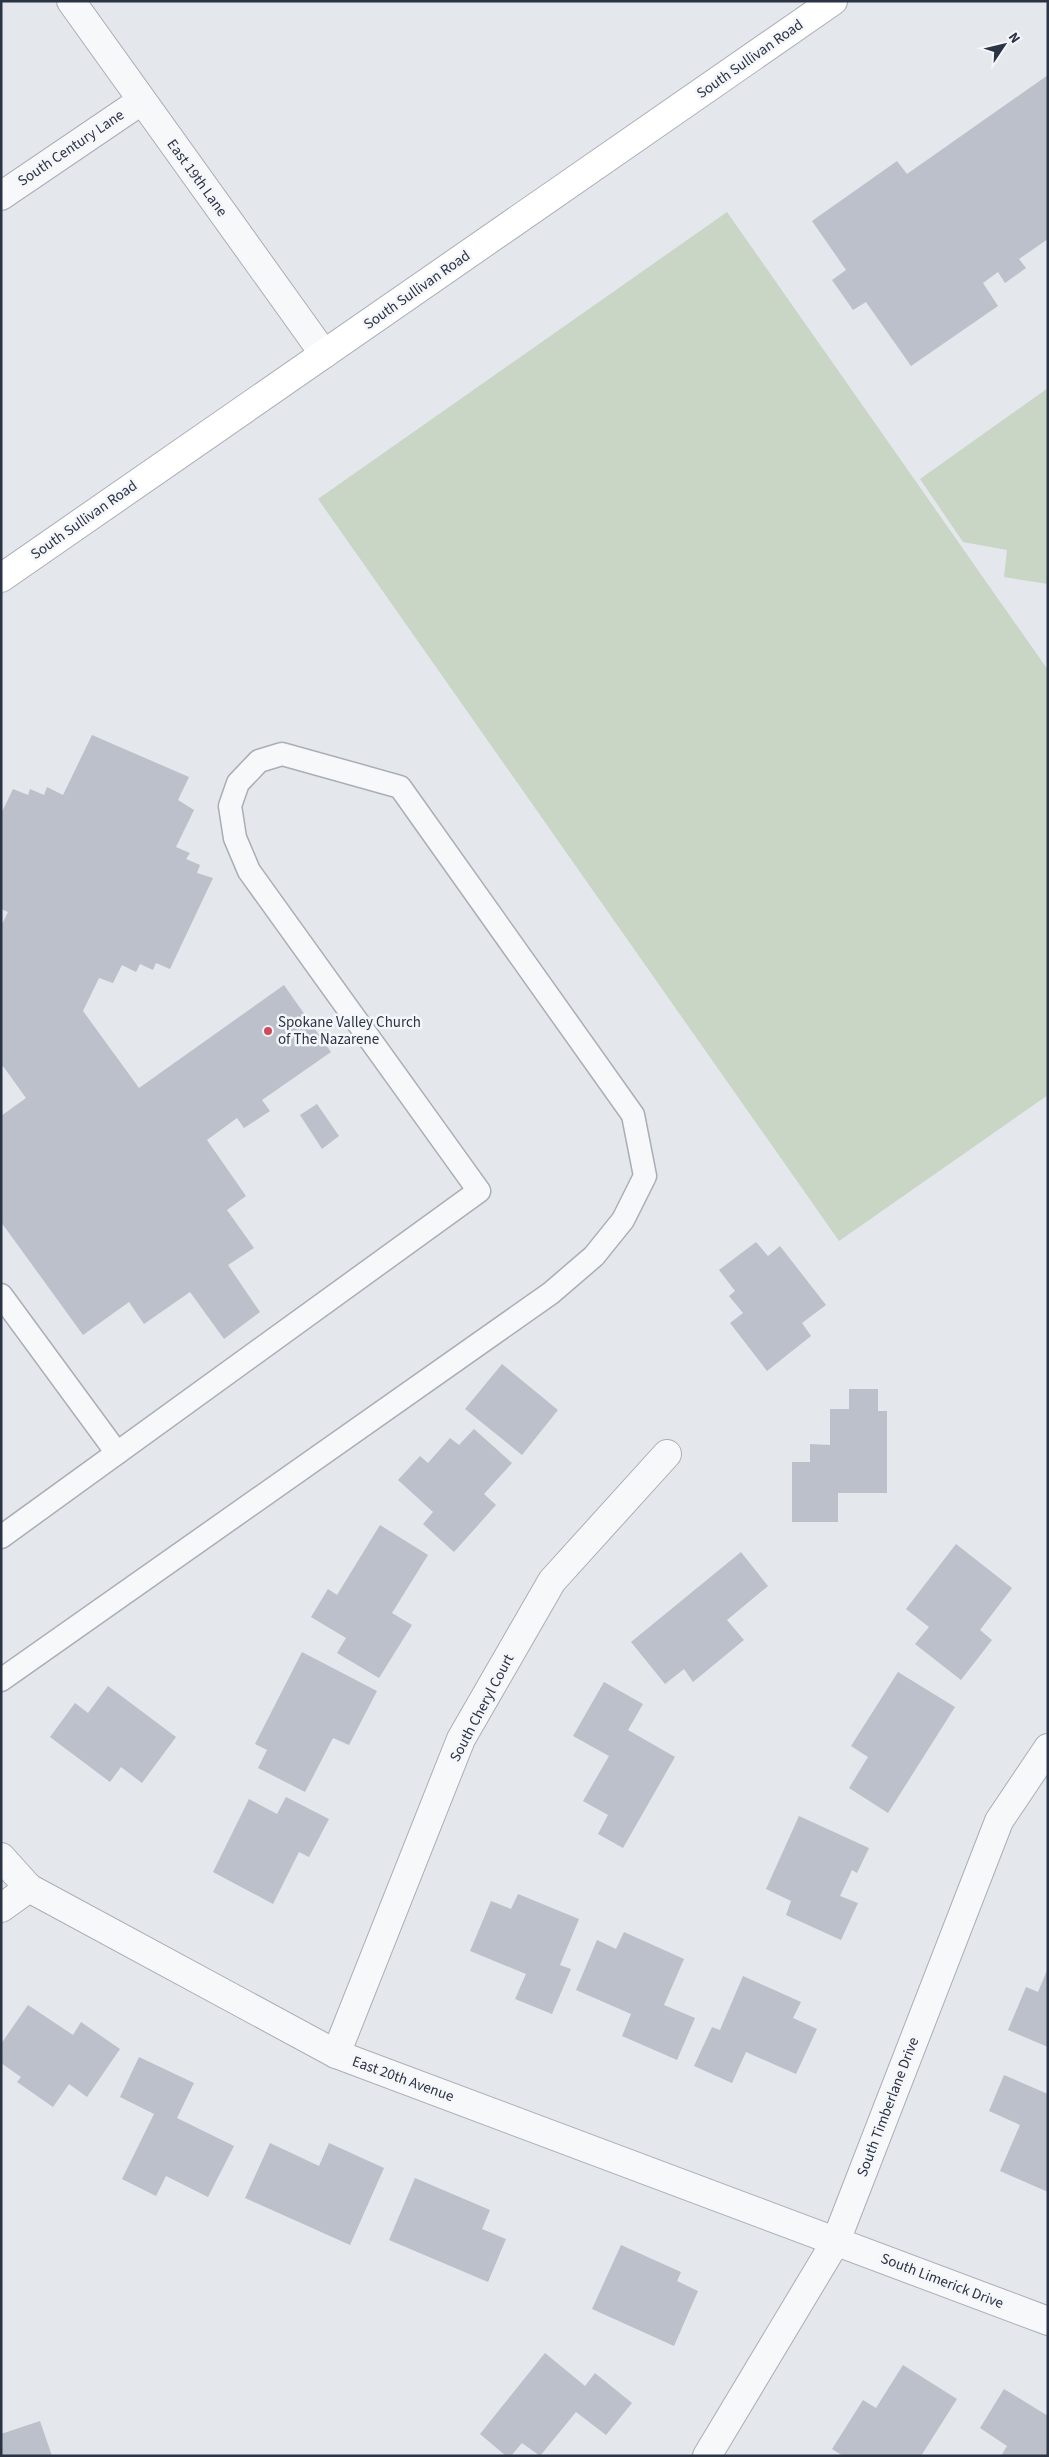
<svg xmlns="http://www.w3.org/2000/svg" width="1049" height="2457" font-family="'Source Sans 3',sans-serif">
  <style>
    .green { fill: #c9d6c5 }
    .building { fill: #bbc0ca }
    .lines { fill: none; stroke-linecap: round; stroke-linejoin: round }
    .service-casing { stroke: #a9aeb7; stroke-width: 25 }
    .minor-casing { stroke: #a9aeb7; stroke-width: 30 }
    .secondary-casing { stroke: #a9aeb7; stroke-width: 30 }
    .service { stroke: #f7f8fa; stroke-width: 22 }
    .minor { stroke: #f7f8fa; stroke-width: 28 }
    .secondary { stroke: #fff; stroke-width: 28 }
    .poi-dot { fill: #d1495b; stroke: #f4f6f9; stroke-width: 2 }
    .labels { text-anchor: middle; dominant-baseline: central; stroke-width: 5; stroke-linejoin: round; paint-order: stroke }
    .street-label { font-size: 15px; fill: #2b3445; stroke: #f4f6f9 }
    .poi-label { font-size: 15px; fill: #2b3445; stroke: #f4f6f9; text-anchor: start }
  </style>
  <rect width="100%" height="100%" fill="#e4e7ec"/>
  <g class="green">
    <polygon points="727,212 1048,670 1048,1095 839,1241 318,499"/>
    <polygon points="1048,388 1048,584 1004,577 1007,550 963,542 920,479"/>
  </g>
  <g class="building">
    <polygon points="1048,75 1048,239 1019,259 1026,268 1005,283 998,272 983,283 998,306 911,366 866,302 853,310 832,280 846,270 812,221 897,161 907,174"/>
    <polygon points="92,735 189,777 178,800 194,810 176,847 190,853 186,859 200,865 197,873 213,878 170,969 156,963 153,970 140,964 136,972 122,965 113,983 99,978 83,1011 139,1088 284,985 331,1052 262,1100 270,1111 244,1128 237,1118 207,1140 246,1196 227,1210 254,1248 228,1265 260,1312 224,1339 190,1292 144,1324 129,1302 83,1335 1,1222 1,1116 26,1098 3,1066 1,1068 1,926 8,912 1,909 1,814 13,789 28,795 30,789 44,795 47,787 63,795"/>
    <polygon points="317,1104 339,1136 322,1149 300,1115"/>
    <polygon points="756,1242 768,1256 780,1246 826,1305 802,1323 811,1336 767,1371 730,1323 743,1313 729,1296 735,1291 719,1270"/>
    <polygon points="502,1364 558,1410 522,1455 465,1409"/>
    <polygon points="849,1389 878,1389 878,1411 887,1411 887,1493 838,1493 838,1522 792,1522 792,1462 810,1462 810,1444 830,1445 830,1409 849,1409"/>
    <polygon points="474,1429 512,1463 484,1494 496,1505 454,1552 423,1524 433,1512 398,1480 420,1456 428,1463 450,1438 459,1445"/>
    <polygon points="380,1525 428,1555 392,1613 412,1625 379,1678 337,1653 346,1638 311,1617 328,1589 337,1595"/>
    <polygon points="956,1544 1012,1588 980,1630 992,1640 961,1680 915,1644 929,1627 906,1609"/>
    <polygon points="741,1552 768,1586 727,1620 744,1640 693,1682 684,1669 665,1684 631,1642"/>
    <polygon points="302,1652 377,1691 349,1745 333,1738 305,1792 258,1768 267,1750 255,1744"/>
    <polygon points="898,1672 955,1707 888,1813 849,1788 868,1757 851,1746"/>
    <polygon points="604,1682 643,1704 628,1730 675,1757 623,1848 598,1834 608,1815 583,1801 609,1756 573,1736"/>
    <polygon points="108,1686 176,1737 142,1783 121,1767 110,1782 50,1737 75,1703 88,1713"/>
    <polygon points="286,1797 329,1819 309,1857 299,1852 273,1904 213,1872 249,1799 277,1814"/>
    <polygon points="799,1816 869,1848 857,1873 852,1870 840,1896 858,1903 841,1940 786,1915 791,1901 766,1889"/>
    <polygon points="518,1894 579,1919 560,1965 571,1969 552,2014 515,1999 526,1974 470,1951 491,1901 511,1909"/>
    <polygon points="624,1932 684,1959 664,2005 695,2018 677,2060 622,2036 631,2014 576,1990 597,1940 616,1949"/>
    <polygon points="1048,1968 1048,2047 1008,2030 1026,1987 1038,1992"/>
    <polygon points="743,1976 801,2002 793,2018 817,2029 796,2074 746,2052 732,2083 694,2066 712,2027 720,2030"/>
    <polygon points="28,2005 73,2035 81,2022 120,2049 87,2097 69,2084 53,2107 17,2082 21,2077 1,2063 1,2044"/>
    <polygon points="139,2057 194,2083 177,2118 234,2146 208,2197 166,2176 156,2196 122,2179 154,2114 120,2097"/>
    <polygon points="1004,2075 1048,2094 1048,2192 1000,2171 1020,2125 989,2111"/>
    <polygon points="270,2143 319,2166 329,2143 384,2168 350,2245 245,2198"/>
    <polygon points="415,2178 490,2210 482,2229 506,2239 488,2282 389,2240"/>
    <polygon points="621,2245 681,2272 677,2281 698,2291 674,2346 592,2309"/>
    <polygon points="545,2353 585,2386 595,2373 632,2403 606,2435 576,2412 540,2456 522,2443 511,2456 506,2456 480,2434"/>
    <polygon points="903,2365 957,2399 921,2456 843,2456 832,2449 863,2400 876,2408"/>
    <polygon points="1004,2389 1048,2416 1048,2456 1001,2456 1007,2446 980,2428"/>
    <polygon points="40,2421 52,2456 1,2456 1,2434"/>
  </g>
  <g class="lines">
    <defs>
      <g id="service">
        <polyline points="1,1295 117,1453"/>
        <polyline points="1,1537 479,1191 249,871 235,838 230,806 238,783 259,761 282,754 400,787 633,1115 645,1176 623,1220 594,1256 551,1293 1,1680"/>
      </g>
      <g id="minor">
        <polyline points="71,1 324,354"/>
        <polyline points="1,196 141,101"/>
        <polyline points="1,1857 29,1888 336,2054 1048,2321"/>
        <polyline points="1,1908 29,1888"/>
        <polyline points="336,2054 461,1739 552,1581 667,1454"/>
        <polyline points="707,2456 836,2241 999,1821 1048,1748"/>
      </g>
      <polyline id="secondary" points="1,578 833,1"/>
    </defs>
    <use href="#service" class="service-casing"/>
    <use href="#minor" class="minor-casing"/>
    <use href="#secondary" class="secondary-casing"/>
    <use href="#service" class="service"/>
    <use href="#minor" class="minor"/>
    <use href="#secondary" class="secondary"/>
  </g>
  <circle class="poi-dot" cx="268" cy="1031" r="5"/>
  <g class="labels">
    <g class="street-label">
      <text transform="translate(750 59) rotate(-35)">South Sullivan Road</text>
      <text transform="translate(71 148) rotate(-34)">South Century Lane</text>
      <text transform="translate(197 178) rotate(54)">East 19th Lane</text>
      <text transform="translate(417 290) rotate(-35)">South Sullivan Road</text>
      <text transform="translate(84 520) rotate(-35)">South Sullivan Road</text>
      <text transform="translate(482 1708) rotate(-62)">South Cheryl Court</text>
      <text transform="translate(403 2079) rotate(20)">East 20th Avenue</text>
      <text transform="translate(888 2107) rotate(-69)">South Timberlane Drive</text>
      <text transform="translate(942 2281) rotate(21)">South Limerick Drive</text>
    </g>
    <g class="poi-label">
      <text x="278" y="1022">Spokane Valley Church<tspan x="278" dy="17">of The Nazarene</tspan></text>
    </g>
  </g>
  <rect width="1049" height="2457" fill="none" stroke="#2b3445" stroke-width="5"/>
  <g transform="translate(1004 45) rotate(55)" stroke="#f4f6f9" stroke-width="4" paint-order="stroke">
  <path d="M0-4L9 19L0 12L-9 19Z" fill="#2b3445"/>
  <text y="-8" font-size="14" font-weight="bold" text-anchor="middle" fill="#2b3445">N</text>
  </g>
</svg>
